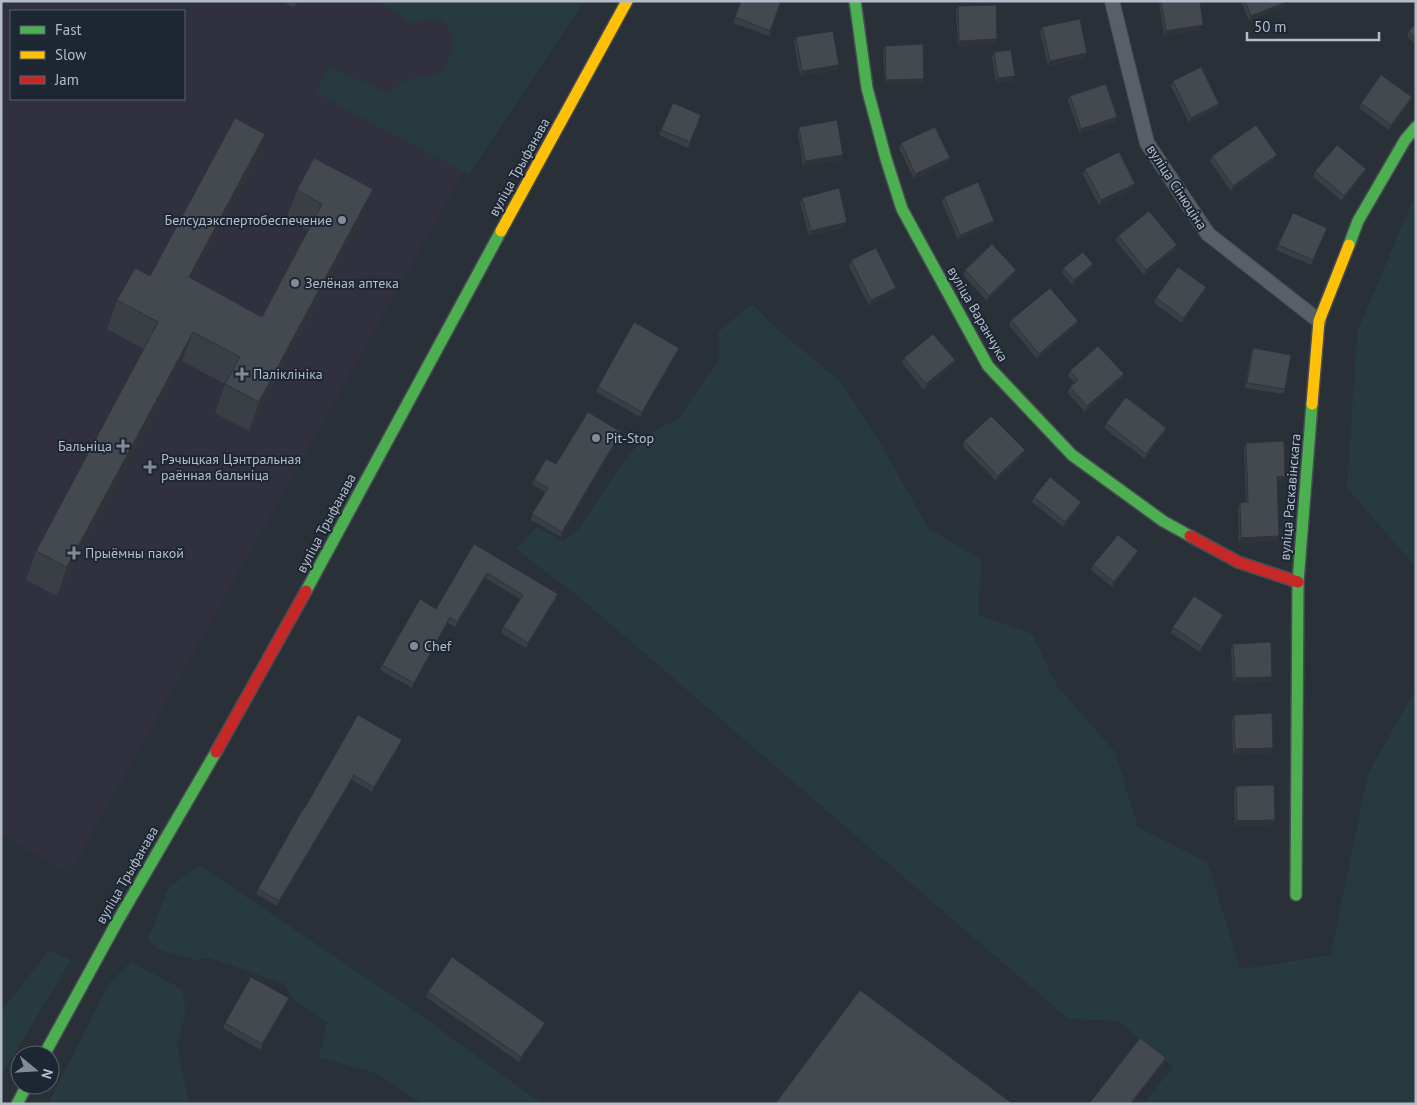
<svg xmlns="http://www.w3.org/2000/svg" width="1417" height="1105" font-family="'PT Sans',sans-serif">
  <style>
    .medical { fill: #31303e; fill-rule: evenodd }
    .green { fill: #273a3e }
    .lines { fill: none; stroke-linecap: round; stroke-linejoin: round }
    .street-casing { stroke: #484c53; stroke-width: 16 }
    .fast-casing { stroke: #484c53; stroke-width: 14 }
    .slow-casing { stroke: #484c53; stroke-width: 14 }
    .jam-casing { stroke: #484c53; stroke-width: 14 }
    .street { stroke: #5a5e66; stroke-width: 14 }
    .fast { stroke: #4caf50; stroke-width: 11 }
    .slow { stroke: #ffc107; stroke-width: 11 }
    .jam { stroke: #c62828; stroke-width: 11 }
    .wall { fill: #3a3f45 }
    .shaded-wall { fill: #303338 }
    .building { fill: #444950; stroke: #303338 }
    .poi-dot { fill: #848b96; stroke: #1d2633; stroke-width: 2 }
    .labels { text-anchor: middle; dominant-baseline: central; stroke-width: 4; stroke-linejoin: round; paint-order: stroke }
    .street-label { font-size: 14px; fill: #b4bcc9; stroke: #1d2633 }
    .poi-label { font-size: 14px; fill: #b4bcc9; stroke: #1d2633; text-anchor: start }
  </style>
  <rect width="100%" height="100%" fill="#2a3038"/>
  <path class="medical" d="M1,1H560L69,874L1,835ZM11,11H184V99H11Z"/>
  <g class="green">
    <polygon points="382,1 584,1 469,175 316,93 328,66 389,93 403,81 443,72 455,41 443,20 411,23 380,3"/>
    <polygon points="1416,193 1416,567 1347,488 1357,332"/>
    <polygon points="752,304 782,333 841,382 880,443 929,529 982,560 978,615 1032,634 1057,686 1115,752 1138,827 1208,863 1240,969 1331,955 1367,776 1416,689 1416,1104 1143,1104 1173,1067 1119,1021 1068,1019 578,596 516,549 537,527 563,541 577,531 623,462 646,435 678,419 719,359 718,332"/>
    <polygon points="200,866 404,1003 542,1104 422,1104 378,1074 319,1057 327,1023 292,998 285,984 209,958 195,960 157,949 148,939 169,887"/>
    <polygon points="49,950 71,960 1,1076 1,1012"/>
    <polygon points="131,962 182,989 186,1011 177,1046 189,1104 48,1104 109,984"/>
  </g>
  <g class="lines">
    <defs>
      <polyline id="street" points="1112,1 1147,143 1208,234 1319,321"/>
      <g id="fast">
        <polyline points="855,1 867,88 886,159 902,209 988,366 1072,455 1163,521 1190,536"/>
        <polyline points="1349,245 1358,221 1405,140 1416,127"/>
        <polyline points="306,591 501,231"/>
        <polyline points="1296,895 1298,582 1312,404"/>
        <polyline points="44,1055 117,922 216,752"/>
        <polyline points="17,1104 27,1085"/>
      </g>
      <g id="slow">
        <polyline points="501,231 627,1"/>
        <polyline points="1312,404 1319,321 1349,245"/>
      </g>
      <g id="jam">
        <polyline points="1190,536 1238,562 1298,582"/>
        <polyline points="216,752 306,591"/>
      </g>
    </defs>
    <use href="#street" class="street-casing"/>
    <use href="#fast" class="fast-casing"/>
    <use href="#slow" class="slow-casing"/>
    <use href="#jam" class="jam-casing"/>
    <use href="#street" class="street"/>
    <use href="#fast" class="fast"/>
    <use href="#slow" class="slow"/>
    <use href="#jam" class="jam"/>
  </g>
  <g class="wall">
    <polygon points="282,1 297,1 294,8"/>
    <polygon points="741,1 781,1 769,36 733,23"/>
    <polygon points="1159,1 1200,1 1201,30 1164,36"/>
    <polygon points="1241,1 1286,1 1284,7 1249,21"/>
    <polygon points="958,6 996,44 958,46 956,11"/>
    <polygon points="1416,24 1416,45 1407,36 1409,31"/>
    <polygon points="1042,27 1085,58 1048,66 1040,32"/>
    <polygon points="796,37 839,65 837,70 800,76 794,42"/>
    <polygon points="885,46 923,84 885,85 883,51"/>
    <polygon points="994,52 1013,81 996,83 992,57"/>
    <polygon points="1173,81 1217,109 1189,123 1171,86"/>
    <polygon points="1070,96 1115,122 1080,134 1068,101"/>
    <polygon points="1410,102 1389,130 1359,108 1361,103"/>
    <polygon points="699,120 688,148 659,135 661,130"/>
    <polygon points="799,127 843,155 841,160 803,166 798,132"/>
    <polygon points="265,134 255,163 192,279 262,317 308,230 286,219 297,190 362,218 249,431 215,413 225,384 182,361 57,596 26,580 36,551 144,349 107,329 117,300 150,276"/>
    <polygon points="901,143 950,158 948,163 914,179 899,148"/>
    <polygon points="1212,156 1275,160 1231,191 1210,161"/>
    <polygon points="1085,169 1133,189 1099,206 1083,175"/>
    <polygon points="1366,169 1364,174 1342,201 1313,177 1315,171"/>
    <polygon points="944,197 992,226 958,240 942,202"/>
    <polygon points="802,198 845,227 809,236 800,203"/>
    <polygon points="1327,228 1311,265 1276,250 1278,245"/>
    <polygon points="1118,236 1177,245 1175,250 1144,275 1116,241"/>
    <polygon points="851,260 894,293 869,306 849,266"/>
    <polygon points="1063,268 1091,269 1072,285 1062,273"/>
    <polygon points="965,270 1014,275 987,301 963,275"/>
    <polygon points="1205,292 1182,323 1154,303 1156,298"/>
    <polygon points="1011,320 1078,321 1076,326 1037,359 1009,325"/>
    <polygon points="679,348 677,353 640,417 596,392 598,387"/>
    <polygon points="1253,348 1285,389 1283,394 1245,388 1251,353"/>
    <polygon points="904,358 955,360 953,365 924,390 902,363"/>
    <polygon points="1070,371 1124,374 1122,379 1085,412 1068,393 1070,387 1075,383 1068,376"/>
    <polygon points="1106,423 1166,428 1165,433 1145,459 1104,428"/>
    <polygon points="619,437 561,537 531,520 532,514 545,492 532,485 534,480 556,464"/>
    <polygon points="964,441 1025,450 1023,456 996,481 963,447"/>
    <polygon points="1246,443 1284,481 1277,482 1277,541 1239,543 1238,508 1240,503 1246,502 1244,448"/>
    <polygon points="1034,497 1081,502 1079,508 1063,527 1032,502"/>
    <polygon points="474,544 558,594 556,599 526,648 501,633 503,627 520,599 485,578 456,627 448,623 412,688 380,670 382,665 436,609"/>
    <polygon points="1138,551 1136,556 1112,587 1091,570 1093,565"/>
    <polygon points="1223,615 1221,620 1200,652 1171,633 1173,627"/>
    <polygon points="1233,644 1272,677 1270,682 1233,683 1231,649"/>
    <polygon points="358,715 400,745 372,792 352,780 277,906 256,894 258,889"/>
    <polygon points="1234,715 1273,748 1271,753 1233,755 1232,720"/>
    <polygon points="1236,786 1275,820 1273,825 1235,826 1234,792"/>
    <polygon points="428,992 543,1028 519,1062 426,997"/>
    <polygon points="289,998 287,1003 260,1050 223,1028 225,1023"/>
  </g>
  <g class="shaded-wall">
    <polygon points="1286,2 1284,7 1249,21 1251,16"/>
    <polygon points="1203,25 1201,30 1164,36 1166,31"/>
    <polygon points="997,39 996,44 958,46 959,41"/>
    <polygon points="1087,53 1085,58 1048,66 1050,61"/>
    <polygon points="839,65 837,70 800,76 802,71"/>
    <polygon points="1015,76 1013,81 996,83 998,78"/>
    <polygon points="924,79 923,84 885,85 886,80"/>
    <polygon points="1412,97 1410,102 1389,130 1391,125"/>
    <polygon points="1219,104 1217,109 1189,123 1191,118"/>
    <polygon points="1117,117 1115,122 1080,134 1081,129"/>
    <polygon points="265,134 255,163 178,306 189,277"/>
    <polygon points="843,155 841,160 803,166 805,161"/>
    <polygon points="1277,155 1275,160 1231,191 1233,186"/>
    <polygon points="950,158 948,163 914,179 915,174"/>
    <polygon points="1366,169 1364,174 1342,201 1344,196"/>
    <polygon points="1135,184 1133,189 1099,206 1101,200"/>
    <polygon points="373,189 362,218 249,431 259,402"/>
    <polygon points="994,221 992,226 958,240 960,235"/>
    <polygon points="847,222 845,227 809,236 811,231"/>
    <polygon points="1177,245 1175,250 1144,275 1146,270"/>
    <polygon points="1093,264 1091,269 1072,285 1074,280"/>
    <polygon points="1016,270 1014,275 987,301 989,296"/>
    <polygon points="1206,287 1205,292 1182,323 1184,318"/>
    <polygon points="896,288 894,293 869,306 871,300"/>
    <polygon points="1078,321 1076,326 1037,359 1039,354"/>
    <polygon points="193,332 182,361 57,596 67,567"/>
    <polygon points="679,348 677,353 640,417 642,412"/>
    <polygon points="955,360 953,365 924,390 926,384"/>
    <polygon points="1124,374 1122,379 1085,412 1087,406"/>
    <polygon points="1166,428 1165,433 1145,459 1146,454"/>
    <polygon points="621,432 619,437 561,537 562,532"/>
    <polygon points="1025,450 1023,456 996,481 998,476"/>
    <polygon points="1285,476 1284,481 1275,482 1277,477"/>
    <polygon points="1081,502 1079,508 1063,527 1065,522"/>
    <polygon points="1279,536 1277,541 1239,543 1241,538"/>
    <polygon points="1138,551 1136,556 1112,587 1114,582"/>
    <polygon points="487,573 485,578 456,627 457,622"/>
    <polygon points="558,594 556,599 526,648 528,643"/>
    <polygon points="1223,615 1221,620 1200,652 1202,647"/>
    <polygon points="450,617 448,623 412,688 414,683"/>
    <polygon points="1272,677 1270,682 1233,683 1235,678"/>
    <polygon points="402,740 400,745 372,792 374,787"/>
    <polygon points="1273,748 1271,753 1233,755 1235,749"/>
    <polygon points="354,775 352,780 277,906 279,901"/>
    <polygon points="1275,820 1273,825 1235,826 1237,821"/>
    <polygon points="289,998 287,1003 260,1050 262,1044"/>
    <polygon points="545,1023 543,1028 519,1062 521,1057"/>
    <polygon points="1166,1058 1164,1063 1132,1104 1130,1104"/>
  </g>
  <g class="building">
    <polygon points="741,1 781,1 770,31 735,17"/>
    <polygon points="1161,1 1200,1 1203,25 1166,31"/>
    <polygon points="1245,1 1286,1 1286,2 1251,16"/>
    <polygon points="996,5 997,39 959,41 958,6"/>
    <polygon points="1080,19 1087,53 1050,61 1042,27"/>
    <polygon points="1416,24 1416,38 1409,31"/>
    <polygon points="833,31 839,65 802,71 796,37"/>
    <polygon points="923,44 924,79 886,80 885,46"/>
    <polygon points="1011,50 1015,76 998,78 994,52"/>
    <polygon points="1201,67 1219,104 1191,118 1173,81"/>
    <polygon points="1381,75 1412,97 1391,125 1361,103"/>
    <polygon points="1106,84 1117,117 1081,129 1070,96"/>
    <polygon points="673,103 701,115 690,142 661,130"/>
    <polygon points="235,118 265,134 189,277 262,317 322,204 297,190 314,158 373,189 259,402 225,384 240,357 193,332 67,567 36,551 158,322 117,300 135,268 150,276"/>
    <polygon points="837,120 843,155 805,161 799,127"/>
    <polygon points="1256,125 1277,155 1233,186 1212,156"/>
    <polygon points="935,127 950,158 915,174 901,143"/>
    <polygon points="1337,145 1366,169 1344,196 1315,171"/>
    <polygon points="1119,152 1135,184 1101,200 1085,169"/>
    <polygon points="978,182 994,221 960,235 944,197"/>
    <polygon points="839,188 847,222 811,231 802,198"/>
    <polygon points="1149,211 1177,245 1146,270 1118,236"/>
    <polygon points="1293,213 1327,228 1313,260 1278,245"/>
    <polygon points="992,244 1016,270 989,296 965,270"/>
    <polygon points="876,248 896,288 871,300 851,260"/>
    <polygon points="1083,252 1093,264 1074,280 1063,268"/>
    <polygon points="1178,267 1206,287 1184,318 1156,298"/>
    <polygon points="1050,288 1078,321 1039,354 1011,320"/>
    <polygon points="634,322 679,348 642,412 598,387"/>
    <polygon points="933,334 955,360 926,384 904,358"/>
    <polygon points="1098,346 1124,374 1087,406 1070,387 1078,380 1070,371"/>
    <polygon points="1253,348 1291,355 1285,389 1247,383"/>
    <polygon points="1126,397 1166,428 1146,454 1106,423"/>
    <polygon points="588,412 621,432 562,532 532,514 548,488 534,480 546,459 556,464"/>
    <polygon points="991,416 1025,450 998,476 964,441"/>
    <polygon points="1284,441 1285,476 1277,477 1279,536 1241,538 1240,503 1248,502 1246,443"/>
    <polygon points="1050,477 1081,502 1065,522 1034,497"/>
    <polygon points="1118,535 1138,551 1114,582 1093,565"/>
    <polygon points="474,544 558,594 528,643 503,627 523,595 487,573 457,622 450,617 414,683 382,665 420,599 436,609"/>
    <polygon points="1194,596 1223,615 1202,647 1173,627"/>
    <polygon points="1271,642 1272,677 1235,678 1233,644"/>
    <polygon points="1272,713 1273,748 1235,749 1234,715"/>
    <polygon points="358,715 402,740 374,787 354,775 279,901 258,889 303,809 304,809"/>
    <polygon points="1274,785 1275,820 1237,821 1236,786"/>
    <polygon points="452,957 545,1023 521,1057 428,992"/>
    <polygon points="251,977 289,998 262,1044 225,1023"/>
    <polygon points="860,990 1013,1104 775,1104"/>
    <polygon points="1140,1038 1166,1058 1130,1104 1089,1104"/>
  </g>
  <g class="poi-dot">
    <circle cx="342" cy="220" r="5"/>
    <circle cx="295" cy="283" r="5"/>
    <path d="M239.5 366.5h5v5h5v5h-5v5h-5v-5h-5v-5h5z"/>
    <circle cx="596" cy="438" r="5"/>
    <path d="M120.5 438.5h5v5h5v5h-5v5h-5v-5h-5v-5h5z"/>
    <path d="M147.5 459.5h5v5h5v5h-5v5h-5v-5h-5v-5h5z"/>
    <path d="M71.5 545.5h5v5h5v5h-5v5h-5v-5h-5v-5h5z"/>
    <circle cx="414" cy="646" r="5"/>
  </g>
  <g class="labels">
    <g class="street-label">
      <text transform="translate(519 167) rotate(-61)">вуліца Трыфанава</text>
      <text transform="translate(1177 187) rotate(57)">вуліца Сінюціна</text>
      <text transform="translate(978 314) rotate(60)">вуліца Варанчука</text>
      <text transform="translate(1290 497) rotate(-85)">вуліца Раскавінскага</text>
      <text transform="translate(326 523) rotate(-62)">вуліца Трыфанава</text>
      <text transform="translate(127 875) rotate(-60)">вуліца Трыфанава</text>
    </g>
    <g class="poi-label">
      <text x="332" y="220" text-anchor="end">Белсудэкспертобеспечение</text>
      <text x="305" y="283">Зелёная аптека</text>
      <text x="253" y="374">Паліклініка</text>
      <text x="606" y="438">Pit-Stop</text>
      <text x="112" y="446" text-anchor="end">Бальніца</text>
      <text x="161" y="459">Рэчыцкая Цэнтральная<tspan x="161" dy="16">раённая бальніца</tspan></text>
      <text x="85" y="553">Прыёмны пакой</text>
      <text x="424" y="646">Chef</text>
    </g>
  </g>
  <rect width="1417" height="1105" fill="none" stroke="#b4bcc9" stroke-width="5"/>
  <rect x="10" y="10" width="175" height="90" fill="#1d2633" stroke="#59626f"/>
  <rect x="20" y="26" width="25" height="8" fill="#4caf50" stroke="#59626f"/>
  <text x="55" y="35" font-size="15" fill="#b4bcc9">Fast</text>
  <rect x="20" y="51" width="25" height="8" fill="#ffc107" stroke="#59626f"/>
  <text x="55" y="60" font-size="15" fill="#b4bcc9">Slow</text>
  <rect x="20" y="76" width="25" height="8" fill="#c62828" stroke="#59626f"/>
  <text x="55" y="85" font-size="15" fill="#b4bcc9">Jam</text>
  <g transform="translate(35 1070) rotate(108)"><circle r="24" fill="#1d2633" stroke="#59626f"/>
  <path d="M0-4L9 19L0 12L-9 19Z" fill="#848b96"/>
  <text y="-8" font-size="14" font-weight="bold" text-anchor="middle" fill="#b4bcc9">N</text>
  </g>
  <path d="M1247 32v8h132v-8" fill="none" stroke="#b4bcc9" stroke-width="2.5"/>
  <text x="1254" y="32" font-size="15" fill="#b4bcc9" stroke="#1d2633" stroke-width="4" paint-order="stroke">50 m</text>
</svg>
